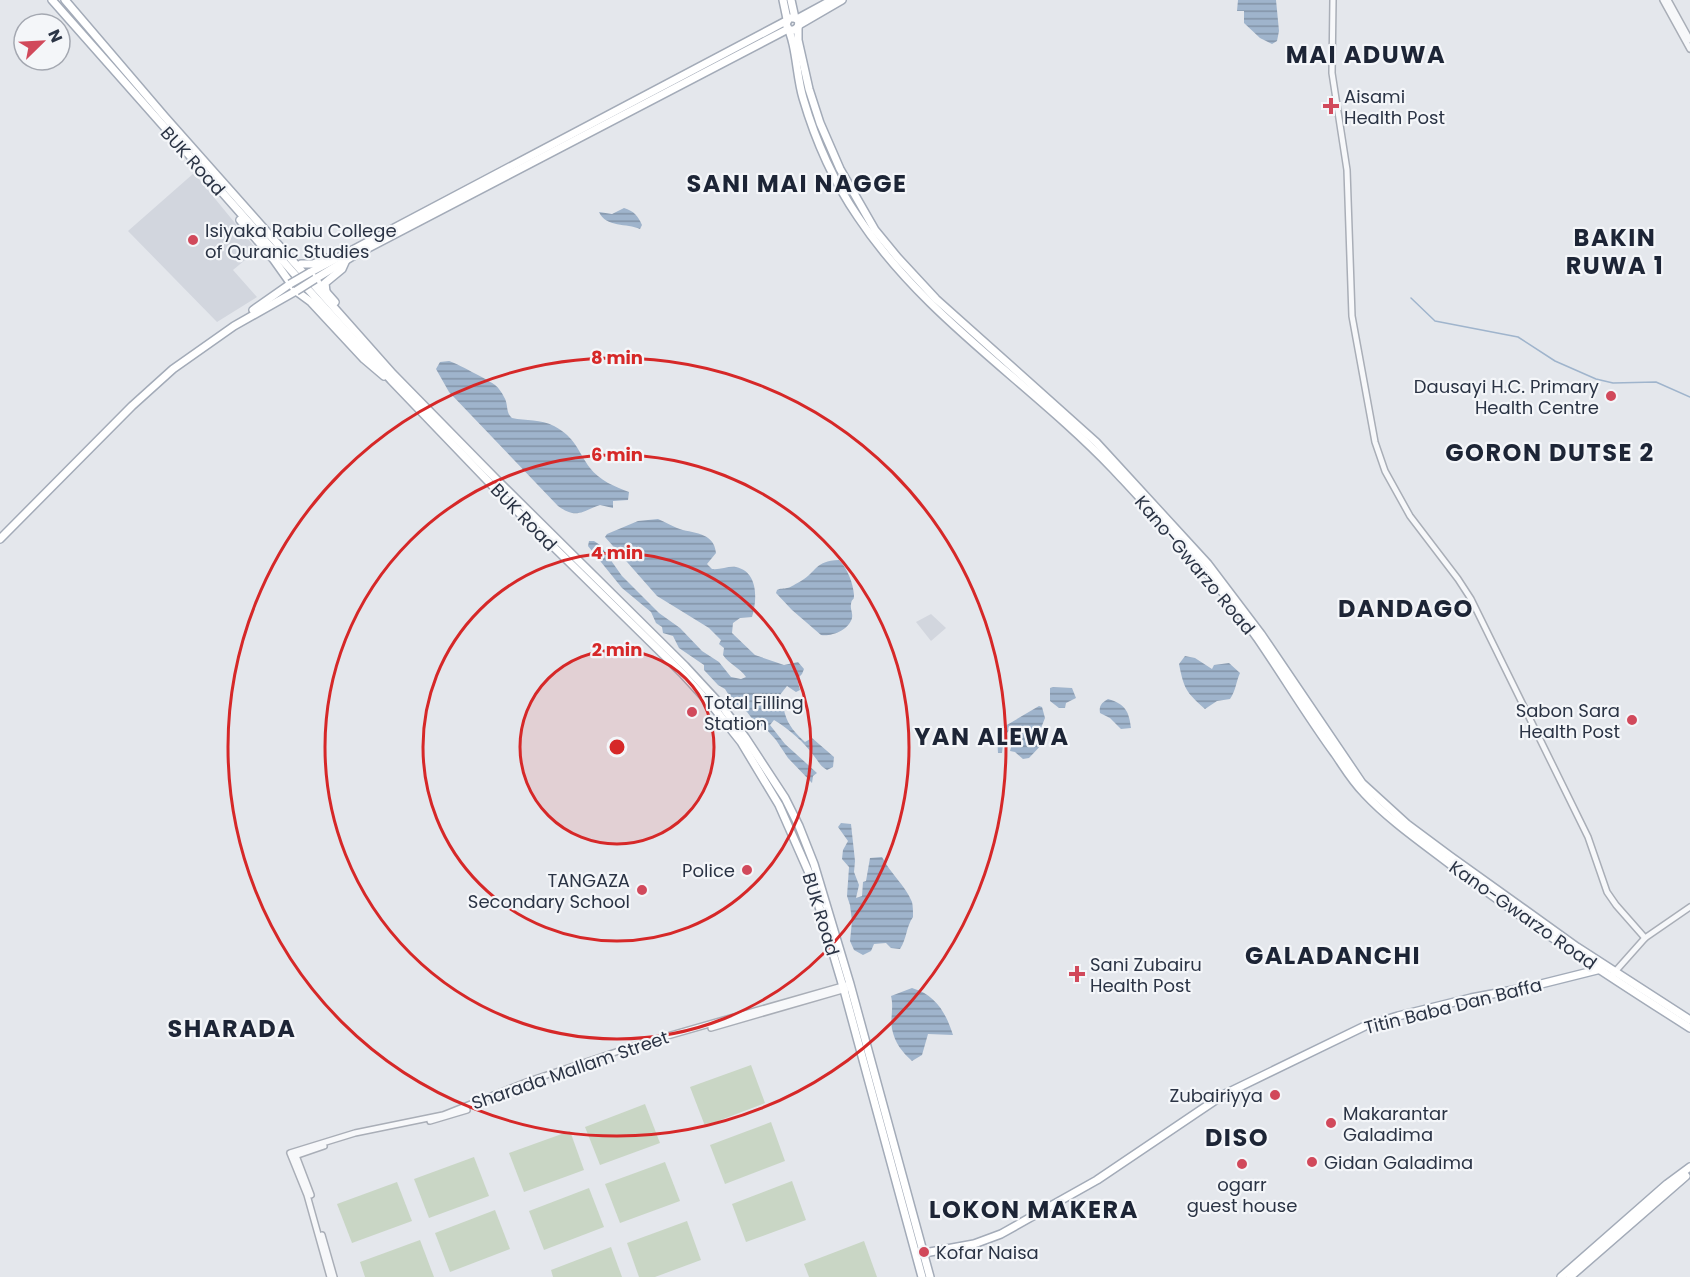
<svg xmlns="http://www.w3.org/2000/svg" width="1690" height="1277" font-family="Poppins,sans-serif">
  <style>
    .built { fill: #d2d6de }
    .pitch { fill: #c9d6c5 }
    .water { fill: url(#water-rules) }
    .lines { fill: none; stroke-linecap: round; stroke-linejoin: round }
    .stream { stroke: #9fb4cc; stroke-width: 1.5 }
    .minor-casing { stroke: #a9aeb7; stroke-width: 8 }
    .major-casing { stroke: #a3abb8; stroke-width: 10 }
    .minor { stroke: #f7f8fa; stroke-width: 5 }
    .major { stroke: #fff; stroke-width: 7 }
    .major-bridge-casing { stroke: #a3abb8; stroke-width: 10; stroke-linecap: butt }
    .major-bridge { stroke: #fff; stroke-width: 7 }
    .ring { fill: none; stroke: #d62828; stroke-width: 3 }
    .poi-dot { fill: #d1495b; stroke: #f4f6f9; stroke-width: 2 }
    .labels { text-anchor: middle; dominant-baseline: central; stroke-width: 4.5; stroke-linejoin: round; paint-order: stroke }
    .poi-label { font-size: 18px; fill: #2b3445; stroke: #f4f6f9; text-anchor: start }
    .street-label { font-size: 18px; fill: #2b3445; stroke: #f4f6f9 }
    .district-label { font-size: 24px; font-weight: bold; letter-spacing: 1.5px; fill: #1d2536; stroke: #f4f6f9 }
    .centre { fill: #d62828; stroke: #f4f6f9; stroke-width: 3 }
    .ring-label { font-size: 18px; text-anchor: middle; font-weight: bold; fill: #d62828; stroke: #f4f6f9; stroke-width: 4.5; stroke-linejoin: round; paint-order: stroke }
  </style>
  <defs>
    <pattern id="water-rules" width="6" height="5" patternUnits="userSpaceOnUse" patternTransform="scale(1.5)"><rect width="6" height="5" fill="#9fb4cc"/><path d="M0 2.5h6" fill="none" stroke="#8293a7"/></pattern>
  </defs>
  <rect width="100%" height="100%" fill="#e4e7ec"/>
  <g class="built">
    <polygon points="194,173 257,250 233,270 257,297 217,322 128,231"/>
    <polygon points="931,614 946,628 931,641 916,622"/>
  </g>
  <g class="pitch">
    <polygon points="751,1065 765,1103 705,1126 690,1087"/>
    <polygon points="645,1104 660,1143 600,1165 585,1127"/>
    <polygon points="771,1122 785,1161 725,1184 710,1145"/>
    <polygon points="570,1131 584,1170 524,1192 509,1153"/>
    <polygon points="474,1157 489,1196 429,1218 414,1179"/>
    <polygon points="665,1162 680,1201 620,1223 605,1184"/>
    <polygon points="792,1181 806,1220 746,1242 732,1204"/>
    <polygon points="397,1182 412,1221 352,1243 337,1204"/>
    <polygon points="589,1188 604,1227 544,1250 529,1211"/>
    <polygon points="495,1210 510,1249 450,1272 435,1233"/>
    <polygon points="687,1221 701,1260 655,1277 639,1277 627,1243"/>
    <polygon points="420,1240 434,1277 365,1277 360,1262"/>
    <polygon points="864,1241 877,1277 809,1277 804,1264"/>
    <polygon points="611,1247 622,1277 553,1277 551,1270"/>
  </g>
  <g class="water">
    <polygon points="1238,0 1276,0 1279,31 1277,41 1272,44 1260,38 1244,23 1244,11 1237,11"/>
    <path d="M624,208C634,211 638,216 642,225L640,229C627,223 606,228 599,212L612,214Z"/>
    <path d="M449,361C452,361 492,382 495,385C499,388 502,393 504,397C509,405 505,412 512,418C526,421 541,419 554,426C576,438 577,450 590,468C599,480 615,487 629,492L628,500L613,501V508L600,505C581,512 576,519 558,506L449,392L436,369L440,362Z"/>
    <path d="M658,519C665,522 670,525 677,528C692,534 714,531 716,553L707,564L712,569C720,570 728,566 736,567C759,572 757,601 752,617L740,618L733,623L732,633L755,655L784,665L798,662L804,669L802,674L797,679L800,690L796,692L787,686L779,696C785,706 783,705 785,714C788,725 796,734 805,742L812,738L834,757L833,767L827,770C820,766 819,762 814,756C804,742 789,729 774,720L770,725L785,744L817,773L813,776L812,783L788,758L776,740L767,730L754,721L747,712L735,705L725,689L718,685L704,670V665L679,648L673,636L663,633L662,627L656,623L651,612L622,588L588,546L589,541H594L600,545L622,576L659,613L680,628L702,651L719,662L731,677L741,679L746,677C740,668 729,664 723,655L724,648L719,644L721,640L709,628L657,596L605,537L607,534L638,521Z"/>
    <path d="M839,560C847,568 853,582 854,595C854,602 852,597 851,604C850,609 853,613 852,618C849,630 831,637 821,635L792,610L776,593L777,590C780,588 784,589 787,588C790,588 797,583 801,581C817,572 814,561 839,560Z"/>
    <path d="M1185,656L1195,658L1212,669L1214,665L1229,663L1240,673C1236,682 1236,690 1230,699L1217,701L1205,709C1186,692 1184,689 1179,664Z"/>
    <polygon points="1053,687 1072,688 1076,698 1066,703 1065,708 1059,708 1050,701 1050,688"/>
    <path d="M1108,699C1126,704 1129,712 1131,728L1121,729L1110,718L1100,713C1099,706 1101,703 1108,699Z"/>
    <path d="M1039,706L1042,707L1045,718L1039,733L1045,734L1046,740L1029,758L1023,759L1015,752L1010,751L1016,729L1013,727C1004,733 1003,743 1002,753H998L997,738L1000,729Z"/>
    <path d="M841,823L851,824L855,861L854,872L859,885L856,898L862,896L863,882L866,881L870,858L882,857C890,873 905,885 912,902C913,906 913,912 913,917C906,927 907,938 900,949L891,948L886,943L874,944L871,951L863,955L854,950L850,941L852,921L850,905L847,896L849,867L842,859L843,850L848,841L838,827Z"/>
    <path d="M912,988C936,995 946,1013 953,1035L928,1034L922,1055L912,1061C902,1052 895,1043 892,1029C890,1018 894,1008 891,996Z"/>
  </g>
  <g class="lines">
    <polyline class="stream" points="1411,298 1435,321 1518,337 1555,361 1596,379 1613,383 1656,382 1690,397"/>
    <defs>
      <g id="minor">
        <polyline points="1333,0 1332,73 1347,170 1352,316 1375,442 1385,471 1410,516 1458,579 1471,599 1588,837 1607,892 1616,905 1645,938"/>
        <polyline points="1663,0 1690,49"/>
        <polyline points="1668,0 1690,40"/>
        <polyline points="1613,974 1645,938 1690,907"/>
        <polyline points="711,1028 846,989"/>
        <polyline points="430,1121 467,1110"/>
        <polyline points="295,1153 311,1195"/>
        <polyline points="292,1157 324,1146"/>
        <polyline points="322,1235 334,1277"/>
        <polyline points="330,1277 307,1195 290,1153 355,1133 443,1115 529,1081 643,1043 846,985"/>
      </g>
      <g id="major">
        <polyline points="52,0 305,286 391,380 510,504 682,673 714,708 741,742 779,805 809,873 844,990 922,1277"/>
        <polyline points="65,0 165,117 393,374 494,477 685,666 721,705 745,737 785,798 799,826 814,864 850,984 930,1277"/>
        <polyline points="783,0 787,19"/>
        <polyline points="791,0 795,18"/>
        <polyline points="797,19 832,0"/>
        <polyline points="799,25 842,0"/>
        <polyline points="798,27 798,40 809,89 820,123 840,169 875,230 898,258 936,299 1096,442 1208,564 1261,634 1362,783 1407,824 1450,856 1577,947 1690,1020"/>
        <path d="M789,30H794L798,27L799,22L796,18H789L786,24C797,45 796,75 803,98C815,139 834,182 858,217C925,318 1031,383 1114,470C1164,524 1215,578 1258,639C1284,677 1308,717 1335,754C1344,767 1352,781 1364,793C1390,821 1424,844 1455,868C1530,925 1610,977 1690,1028"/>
        <polyline points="240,220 274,260 296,291 311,302 364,359 384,376"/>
        <polyline points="301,264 313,264 333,256"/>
        <polyline points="309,273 786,21"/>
        <polyline points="313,277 335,302"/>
        <polyline points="315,279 353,256 788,29"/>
        <polyline points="326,292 325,283 342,269 346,260"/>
        <polyline points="253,310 290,284"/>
        <polyline points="0,539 132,406 173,369 234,326 296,291"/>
        <polyline points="919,1254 974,1244 1001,1234 1097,1180 1223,1095 1365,1026 1398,1016 1471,998 1529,987 1601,969"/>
        <polyline points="1561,1277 1667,1184 1690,1167"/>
        <polyline points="1570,1277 1686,1176"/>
      </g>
    </defs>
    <use href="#minor" class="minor-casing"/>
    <use href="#major" class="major-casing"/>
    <use href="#minor" class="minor"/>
    <use href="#major" class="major"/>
    <defs>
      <g id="major-bridge">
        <polyline points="290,284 309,273"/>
        <polyline points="296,291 315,279"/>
      </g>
    </defs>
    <use href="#major-bridge" class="major-bridge-casing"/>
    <use href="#major-bridge" class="major-bridge"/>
  </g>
  <circle cx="617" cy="747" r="97" fill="#d62828" fill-opacity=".12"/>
  <g class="ring">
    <circle cx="617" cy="747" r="97"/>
    <circle cx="617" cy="747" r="194"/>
    <circle cx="617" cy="747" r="292"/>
    <circle cx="617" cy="747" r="389"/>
  </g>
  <g class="poi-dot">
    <path d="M1328 97h6v6h6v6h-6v6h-6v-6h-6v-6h6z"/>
    <circle cx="193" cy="240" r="6"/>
    <circle cx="1611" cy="396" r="6"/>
    <circle cx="692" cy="712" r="6"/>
    <circle cx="1632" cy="720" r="6"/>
    <circle cx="747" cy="870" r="6"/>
    <circle cx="642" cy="890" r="6"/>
    <path d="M1074 965h6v6h6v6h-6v6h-6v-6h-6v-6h6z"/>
    <circle cx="1275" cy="1095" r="6"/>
    <circle cx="1331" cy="1123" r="6"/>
    <circle cx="1312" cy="1162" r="6"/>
    <circle cx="1242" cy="1164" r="6"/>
    <circle cx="924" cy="1252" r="6"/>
  </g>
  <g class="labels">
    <g class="poi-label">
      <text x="1344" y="96">Aisami<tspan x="1344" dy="21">Health Post</tspan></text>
      <text x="205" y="230">Isiyaka Rabiu College<tspan x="205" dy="21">of Quranic Studies</tspan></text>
      <text x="1599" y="386" text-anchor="end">Dausayi H.C. Primary<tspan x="1599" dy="21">Health Centre</tspan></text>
      <text x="704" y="702">Total Filling<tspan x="704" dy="21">Station</tspan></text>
      <text x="1620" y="710" text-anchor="end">Sabon Sara<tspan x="1620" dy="21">Health Post</tspan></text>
      <text x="735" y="870" text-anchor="end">Police</text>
      <text x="630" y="880" text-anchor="end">TANGAZA<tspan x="630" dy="21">Secondary School</tspan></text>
      <text x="1090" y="964">Sani Zubairu<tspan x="1090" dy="21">Health Post</tspan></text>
      <text x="1263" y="1095" text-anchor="end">Zubairiyya</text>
      <text x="1343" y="1113">Makarantar<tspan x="1343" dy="21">Galadima</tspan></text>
      <text x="1324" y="1162">Gidan Galadima</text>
      <text x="1242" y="1184" text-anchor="middle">ogarr<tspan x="1242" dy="21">guest house</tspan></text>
      <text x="936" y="1252">Kofar Naisa</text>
    </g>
    <g class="street-label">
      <text transform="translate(193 161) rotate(48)">BUK Road</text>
      <text transform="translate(524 517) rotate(46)">BUK Road</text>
      <text transform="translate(1195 565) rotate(50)">Kano-Gwarzo Road</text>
      <text transform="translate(821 914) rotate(73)">BUK Road</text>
      <text transform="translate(1523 915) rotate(35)">Kano-Gwarzo Road</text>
      <text transform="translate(1453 1006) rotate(-14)">Titin Baba Dan Baffa</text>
      <text transform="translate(570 1070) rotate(-19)">Sharada Mallam Street</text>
    </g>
    <g class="district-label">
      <text x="1366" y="54">MAI ADUWA</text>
      <text x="797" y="183">SANI MAI NAGGE</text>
      <text x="1615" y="237">BAKIN<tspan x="1615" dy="28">RUWA 1</tspan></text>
      <text x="1550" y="452">GORON DUTSE 2</text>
      <text x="1406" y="608">DANDAGO</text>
      <text x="992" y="736">YAN ALEWA</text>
      <text x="1333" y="955">GALADANCHI</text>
      <text x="232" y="1028">SHARADA</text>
      <text x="1237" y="1137">DISO</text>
      <text x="1034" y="1209">LOKON MAKERA</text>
    </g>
  </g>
  <circle cx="617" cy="747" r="9" class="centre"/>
  <g class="ring-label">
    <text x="617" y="364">8 min</text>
    <text x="617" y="461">6 min</text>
    <text x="617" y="559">4 min</text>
    <text x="617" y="656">2 min</text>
  </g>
  <g transform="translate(42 42) rotate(66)"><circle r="28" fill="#f4f6f9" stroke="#a4a8b1" stroke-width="1.5"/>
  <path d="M0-4.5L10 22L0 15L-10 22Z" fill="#d1495b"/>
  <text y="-9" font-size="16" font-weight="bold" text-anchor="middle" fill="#2b3445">N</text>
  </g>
</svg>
